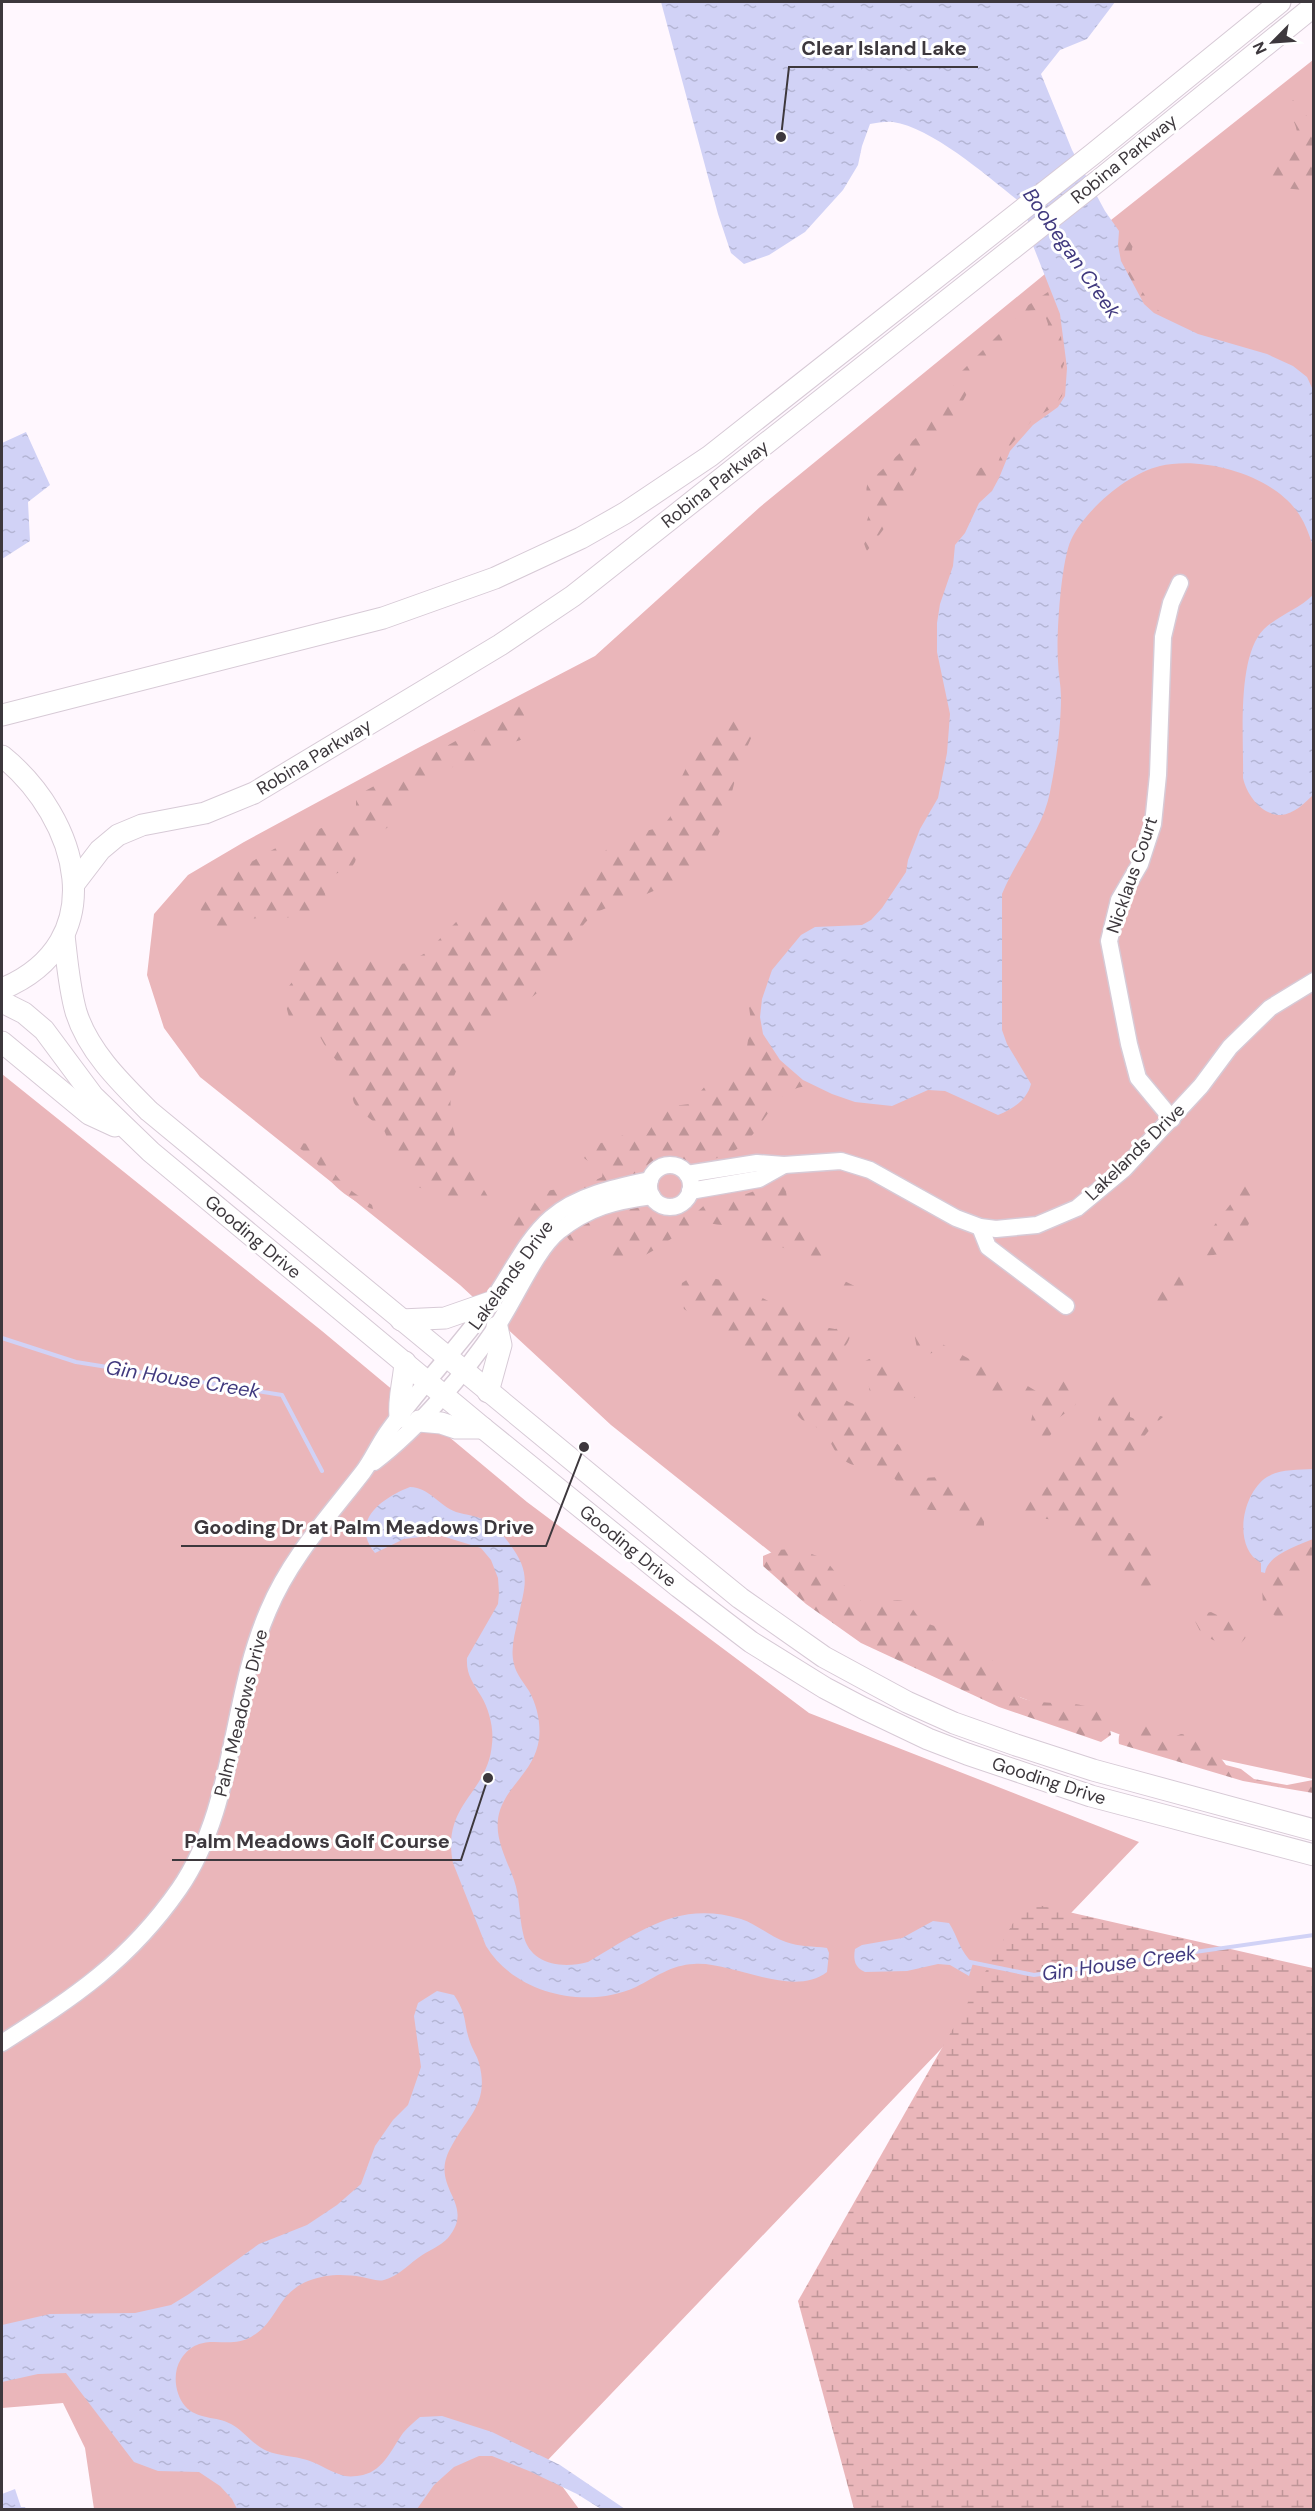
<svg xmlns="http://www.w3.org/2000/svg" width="1315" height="2511" font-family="'DM Sans',sans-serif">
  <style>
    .green { fill: #eab6ba }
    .forest { fill: url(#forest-firs) }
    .wetland { fill: url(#wetland-marsh) }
    .water { fill: url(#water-ripples) }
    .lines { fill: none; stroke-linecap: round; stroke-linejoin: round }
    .stream { stroke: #d1d2f6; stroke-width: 4 }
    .minor-casing { stroke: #d7cad6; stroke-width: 19 }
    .major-casing { stroke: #d7cad6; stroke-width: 23 }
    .minor { stroke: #fff; stroke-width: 16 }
    .major { stroke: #fff; stroke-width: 21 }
    .labels { text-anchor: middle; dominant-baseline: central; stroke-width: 6; stroke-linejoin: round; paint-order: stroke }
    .street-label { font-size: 18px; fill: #3d383d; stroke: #fff }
    .water-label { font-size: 20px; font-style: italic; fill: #413a7f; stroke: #fff }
    .leader { fill: none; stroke: #3d383d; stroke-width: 2 }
    .callout-dot { fill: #3d383d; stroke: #fff; stroke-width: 2 }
    .callout-label { font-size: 20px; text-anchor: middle; font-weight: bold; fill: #3d383d; stroke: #fff; stroke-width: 6; stroke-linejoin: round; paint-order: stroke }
  </style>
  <defs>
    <pattern id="forest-firs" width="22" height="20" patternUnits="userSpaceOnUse" patternTransform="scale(1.5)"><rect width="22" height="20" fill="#eab6ba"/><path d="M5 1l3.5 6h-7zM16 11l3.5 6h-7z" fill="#bf9598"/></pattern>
    <pattern id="wetland-marsh" width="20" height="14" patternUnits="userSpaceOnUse" patternTransform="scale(1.5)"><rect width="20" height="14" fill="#eab6ba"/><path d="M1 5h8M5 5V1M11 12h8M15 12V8" fill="none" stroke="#bf9598"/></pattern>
    <pattern id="water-ripples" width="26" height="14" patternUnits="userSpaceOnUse" patternTransform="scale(1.5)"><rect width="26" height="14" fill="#d1d2f6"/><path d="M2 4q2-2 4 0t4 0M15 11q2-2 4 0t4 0" fill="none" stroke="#b4b5d4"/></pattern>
  </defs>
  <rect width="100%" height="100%" fill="#fff7fe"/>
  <g class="green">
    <polygon points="1313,60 1313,1779 1140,1742 968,1678 808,1582 611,1425 460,1285 200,1077 164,1028 147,975 154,914 188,875 244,842 416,749 595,656 760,507 1111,220"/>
    <polygon points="2,1074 322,1331 527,1502 809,1713 1139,1842 545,2463 579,2509 94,2509 85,2448 63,2403 2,2408"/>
  </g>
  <g class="forest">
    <path d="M1293,100C1302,106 1303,116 1313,120V191L1273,187C1248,163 1296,151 1297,134C1297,124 1290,115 1286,107Z"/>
    <path d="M1152,207L1141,225L1139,236L1132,248L1130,271L1150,304L1162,313L1169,315L1168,318C1144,310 1125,281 1121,256C1120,248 1121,240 1122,232Z"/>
    <path d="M1048,292L1060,327L1064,364L1062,369L1055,354L1045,343L1048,324L1044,312C1032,308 1025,311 1015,319L1024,308Z"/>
    <path d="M1006,327L1001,346L974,381L949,426L923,458L883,530L867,551C855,524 870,528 869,508C869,499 864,492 868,483L919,435L949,398L956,377Z"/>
    <path d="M1059,373L1064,377L1062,396L1059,400L1052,408L1033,419L1009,447L992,485L989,487L974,481L972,474C979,465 988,467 997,465L1010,431L1016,421L1055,402V383Z"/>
    <path d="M521,705C525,716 528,729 523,739C513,744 504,740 495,746C487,750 484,758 477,763L458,762L446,773L429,780L412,805L399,813L391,825L384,830L378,831L365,822L356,807V796Z"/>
    <path d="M734,715L757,723C752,739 743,753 738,769C730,797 726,826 710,850C694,873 659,890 634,899C621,904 608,906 596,913C577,925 556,970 540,990C532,999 520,1003 510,1010C491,1025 459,1057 453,1080C446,1112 454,1144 471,1171C479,1184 494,1199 492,1215C475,1198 469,1194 446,1202L429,1191L415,1186L410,1172L392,1150L384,1130L359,1110L354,1103L344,1071L324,1044L308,1015H301L294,1023L289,1017L285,1002L288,996L289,986L297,976L300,958L337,961L366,958L391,965L408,963L427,952L458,920L479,909L499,902L546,900L560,896L585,878L605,851L615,842L625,836L662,827L670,817L675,791L695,749L703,744L718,720Z"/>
    <path d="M352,825L360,827L370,836L359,848L355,862L350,870C344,873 337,872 331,875C316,882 329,898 328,910L280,919L240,918L228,925L222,940L217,942C209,935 211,927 207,918C203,911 197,908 195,900L205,888L274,849L326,826Z"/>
    <path d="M760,996C754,1045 771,1058 807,1086C770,1090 766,1130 737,1149C724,1158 707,1160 693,1164C670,1152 658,1154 639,1172L552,1211L538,1196C550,1188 557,1189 571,1192L602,1177L603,1171C597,1164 588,1163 582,1156L583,1151C586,1148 622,1135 625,1135C633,1136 638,1137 646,1136L662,1110L672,1106L690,1104L706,1085L715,1079L740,1076L743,1072L751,1021L749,1007Z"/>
    <path d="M296,1143C327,1142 323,1160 339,1179C348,1190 361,1197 372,1205L373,1209C360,1205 339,1192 330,1180C319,1166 311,1153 293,1145Z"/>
    <path d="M1249,1180C1250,1193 1254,1210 1249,1223C1248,1227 1244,1232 1241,1235C1228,1254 1215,1259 1193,1253Z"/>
    <path d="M785,1184L791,1227L834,1248L835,1252L832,1258L826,1262L816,1261L805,1253L796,1252L745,1235L739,1231L736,1225C731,1223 728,1225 723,1225C718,1225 713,1223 708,1224C670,1228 654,1264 613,1262L608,1252L610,1226L603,1224L573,1245L565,1234L605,1210L647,1205L656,1212L668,1215L681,1212L689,1213L698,1211L711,1199L721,1196L746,1194L763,1188H775Z"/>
    <path d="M532,1199L545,1216L524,1239L502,1219C509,1207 523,1209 532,1199Z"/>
    <path d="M1178,1269C1192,1293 1180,1314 1151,1310L1160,1281Z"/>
    <polygon points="832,1275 865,1291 857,1302 852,1304 841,1303 835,1292"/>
    <path d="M704,1276L733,1283L778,1306L793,1307L810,1322L818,1326L835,1329L847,1327C855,1339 844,1345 840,1355C836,1365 835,1377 837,1388C842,1407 864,1403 877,1414C887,1423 886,1426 890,1437C892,1441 898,1443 900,1447C905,1456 907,1468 915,1475L924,1478L938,1477L956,1492L977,1498L984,1511V1526L980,1528C973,1524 965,1524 958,1520C954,1518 954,1513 948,1512C937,1509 928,1512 917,1506C903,1497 899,1477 883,1469C866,1462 856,1472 840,1457C833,1450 831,1441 825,1434C818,1425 806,1425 799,1417C789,1407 788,1392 780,1381C771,1371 759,1368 751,1359C736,1343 719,1326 700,1315H693L684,1309L680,1296L682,1283L691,1277Z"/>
    <path d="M913,1328L993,1372L1011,1388L998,1397L985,1398C971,1383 969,1359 946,1353C936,1350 928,1356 918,1353Z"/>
    <polygon points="878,1358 913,1380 917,1385 915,1398 898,1399 897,1394 891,1389 877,1395 870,1393 867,1376 861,1371 858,1365 869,1359"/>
    <polygon points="1015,1360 1052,1386 1058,1380 1068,1380 1078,1388 1075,1406 1053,1422 1052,1433 1046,1441 1040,1442 1035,1439 1031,1421 1035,1404 1015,1382 1021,1382 1041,1394 1044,1391 1044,1386 1018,1370"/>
    <path d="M1119,1391H1127L1130,1398V1417L1140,1421L1161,1416L1163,1417C1138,1437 1120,1472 1120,1504C1120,1513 1124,1524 1126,1532L1151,1539L1154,1549L1149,1569L1155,1579L1153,1585L1143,1587L1130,1581L1121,1568L1099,1558L1085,1538L1067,1526L1056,1520L1020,1516L1008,1511V1508L1015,1500L1035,1495L1045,1489L1074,1449L1091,1440L1102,1408Z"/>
    <path d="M1313,1541C1314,1550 1314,1558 1309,1566C1302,1578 1274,1584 1288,1605L1301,1609L1291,1615L1276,1617L1263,1604L1262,1589L1286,1557Z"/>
    <path d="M791,1549C806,1552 823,1555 832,1568C840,1578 845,1589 855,1597C875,1613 889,1596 903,1601C913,1604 914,1615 922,1620C932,1628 946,1627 956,1633C967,1658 978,1645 991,1659C1002,1670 1003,1687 1018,1696C1044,1712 1106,1688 1111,1735L1101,1742L999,1707L861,1643L806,1604L763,1566V1556L777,1550Z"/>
    <path d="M1211,1612C1224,1619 1240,1620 1247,1635C1237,1655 1216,1642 1201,1633L1195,1621L1200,1614Z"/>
    <path d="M1135,1721L1144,1723L1167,1735L1174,1737L1181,1734L1190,1735L1202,1739L1211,1745L1226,1765L1241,1769L1254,1779L1287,1785L1313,1780V1793L1243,1781L1119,1744C1117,1732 1124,1725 1135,1721Z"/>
  </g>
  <polygon class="wetland" points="1025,1902 1313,1968 1313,2509 854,2509 798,2301"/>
  <g class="water">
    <path d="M661,2H1115L1087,39L1060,50L1041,74L1072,150L1105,211L1119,231L1118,245L1121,261L1144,304L1154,313L1198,334L1267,354L1293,366L1307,377L1313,390V546C1309,534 1304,520 1296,510C1269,474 1202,456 1160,466C1127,474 1085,510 1071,540C1061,561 1056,637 1058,661C1058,673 1061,685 1061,697C1061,728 1056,762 1050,792C1043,829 1016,859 1002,894V1030L1007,1044L1031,1084C1027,1100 1013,1109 998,1115L945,1091L928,1090L892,1106L855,1102L832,1094L803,1080L780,1060L763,1034L760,1017L762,999L772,970L801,935L815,927L862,925L871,920L882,908L906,872L908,860L920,829L938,798L947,753L950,714L937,652V623L940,604L953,566L955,545L965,533L979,503L992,491L999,478L1010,451L1033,425L1058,407L1065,396L1067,368L1060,314L1030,238L1026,207C993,181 934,128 893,122C886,121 877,123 870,124L862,146L858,165L843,190L805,232L769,255L744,264L731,253L718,214Z"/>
    <polygon points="26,432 50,485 28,502 30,541 2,559 2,443"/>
    <path d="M1313,595V795C1305,803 1294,814 1281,815C1261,815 1247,795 1243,778C1244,739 1236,657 1264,629C1279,615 1299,609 1313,595Z"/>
    <path d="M1313,1469V1539C1297,1546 1267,1555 1265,1573L1261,1572V1563C1232,1547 1242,1493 1267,1477C1280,1469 1298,1470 1313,1469Z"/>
    <path d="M410,1487C430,1488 438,1505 456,1512C466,1515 478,1516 487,1521C496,1526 503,1535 509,1543C532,1574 525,1584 518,1619C515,1634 510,1649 514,1664C516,1674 524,1683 529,1691C537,1705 541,1724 539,1739C535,1770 509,1784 500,1810C492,1835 506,1857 514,1880C520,1897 519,1916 523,1933C529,1965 562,1969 588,1962C640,1932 677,1900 741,1919C757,1924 770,1937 786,1942C799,1947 813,1946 827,1948L829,1953L827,1972C792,1999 732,1961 694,1964C671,1965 656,1977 636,1987C586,2010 515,1994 486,1946L453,1863C441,1804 488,1794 492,1744C494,1728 489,1709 481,1696C473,1682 466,1675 467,1658L498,1604L499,1593L498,1578L491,1560L481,1548L442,1536H428L404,1539L375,1553C349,1521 382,1498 410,1487Z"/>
    <path d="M933,1921L949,1923C958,1937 960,1952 973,1963L969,1976L950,1965L938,1964L907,1971L865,1972C855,1968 853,1960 855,1949L862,1945L902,1938Z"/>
    <path d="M437,1991L454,1995C468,2016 463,2022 470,2042C472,2049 477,2055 479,2063C490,2104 467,2116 450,2149C429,2189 477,2203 448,2238C441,2246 427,2251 418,2258C407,2266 398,2276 384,2280C377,2282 369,2278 362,2277C343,2274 327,2274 308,2281C276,2294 278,2322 251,2337C227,2351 201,2329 181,2359C172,2373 175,2394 185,2406C197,2420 217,2416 231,2424C244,2431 253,2445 267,2451C280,2456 294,2456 307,2460C320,2464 332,2473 345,2476C351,2477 358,2476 363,2475C384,2470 392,2448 403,2433C408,2427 414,2422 420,2417L442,2416L492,2432L560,2465L625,2509H601L577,2494L529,2471L492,2456H479L454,2467L434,2485L417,2509H237L232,2499L220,2486L199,2472L158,2471L134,2462L66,2373L38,2374L2,2382V2325L50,2314L135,2313L171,2305L189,2294L259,2244L307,2225L337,2205L361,2184L375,2146L393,2120L408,2105L421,2067L414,2016L418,2003Z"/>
    <polygon points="15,2489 21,2507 25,2507 26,2509 2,2509 2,2494"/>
  </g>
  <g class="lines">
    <g class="stream">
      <polyline points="2,1338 76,1362 282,1395 322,1471"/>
      <polyline points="970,1962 1034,1975 1314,1935"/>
    </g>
    <defs>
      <g id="minor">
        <polyline points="1172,1119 1138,1078 1129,1044 1109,941 1119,900 1140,864 1153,824 1158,775 1163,637 1171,603 1180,583"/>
        <circle cx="670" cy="1186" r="21"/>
        <polyline points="687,1174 757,1163 784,1165 841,1161 870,1170 956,1218 980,1227 996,1229 1037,1225 1077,1208 1124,1169 1201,1086 1230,1047 1270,1008 1314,981"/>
        <polyline points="690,1191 759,1179 784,1165"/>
        <polyline points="980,1227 988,1247 1066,1306"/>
        <path d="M374,1462C419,1428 465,1373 497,1326C515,1300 536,1249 559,1231C589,1207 615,1201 652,1196"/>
        <path d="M2,2043C74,1997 129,1961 179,1889C236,1806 229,1701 268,1611C290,1558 329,1516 363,1472C372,1460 378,1446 387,1433C418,1389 457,1349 489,1305C509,1278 525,1240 551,1218C577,1195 617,1187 650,1180"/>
      </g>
      <g id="major">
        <polyline points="2,715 383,618 495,578 581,538 625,513 710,456 1093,154 1280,2"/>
        <path d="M2,756C79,818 114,942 2,989"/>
        <polyline points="74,884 100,850 118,835 142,825 205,813 254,793 500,645 573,596 1103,177 1314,6"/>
        <path d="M64,935C67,961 69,987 76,1012C88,1051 121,1083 149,1111L685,1553L740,1598L824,1657L907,1702L954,1723L1016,1745L1093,1770L1314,1830"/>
        <polyline points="2,1002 24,1013 44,1030 93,1096 151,1152 483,1428 679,1587 751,1642 825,1688 863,1708 928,1739 967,1754 1091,1796 1314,1855"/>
        <polyline points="2,1042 89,1114 115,1126"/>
        <polyline points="401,1320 445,1318 491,1302"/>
        <polyline points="488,1392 501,1345 497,1327"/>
        <path d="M400,1417C398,1398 404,1381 405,1362"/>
        <polyline points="419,1421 441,1423 456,1428 483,1428"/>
      </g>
    </defs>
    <use href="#minor" class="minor-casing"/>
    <use href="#major" class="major-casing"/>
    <use href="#minor" class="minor"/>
    <use href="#major" class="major"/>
  </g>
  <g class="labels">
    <g class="street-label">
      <text transform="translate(1124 159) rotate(-39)">Robina Parkway</text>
      <text transform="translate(715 484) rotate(-38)">Robina Parkway</text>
      <text transform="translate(314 757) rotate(-31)">Robina Parkway</text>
      <text transform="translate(1132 875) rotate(-71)">Nicklaus Court</text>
      <text transform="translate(1135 1152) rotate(-44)">Lakelands Drive</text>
      <text transform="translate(253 1237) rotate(40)">Gooding Drive</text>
      <text transform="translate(511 1275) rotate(-54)">Lakelands Drive</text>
      <text transform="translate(628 1546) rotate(39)">Gooding Drive</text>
      <text transform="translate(241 1713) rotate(-76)">Palm Meadows Drive</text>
      <text transform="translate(1049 1781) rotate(18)">Gooding Drive</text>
    </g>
    <g class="water-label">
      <text transform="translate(1072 253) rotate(55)">Boobegan Creek</text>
      <text transform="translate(183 1379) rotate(9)">Gin House Creek</text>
      <text transform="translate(1119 1963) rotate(-8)">Gin House Creek</text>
    </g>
  </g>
  <path class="leader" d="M781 137L789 67H978M584 1447L546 1546H181M488 1778L461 1860H172"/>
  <g class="callout-dot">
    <circle cx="781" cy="137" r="6"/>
    <circle cx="584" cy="1447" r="6"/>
    <circle cx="488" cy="1778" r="6"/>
  </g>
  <g class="callout-label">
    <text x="884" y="55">Clear Island Lake</text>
    <text x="364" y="1534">Gooding Dr at Palm Meadows Drive</text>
    <text x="317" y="1848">Palm Meadows Golf Course</text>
  </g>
  <rect width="1315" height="2511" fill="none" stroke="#3d383d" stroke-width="6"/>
  <g transform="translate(1273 42) rotate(245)" stroke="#ffffff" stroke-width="4.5" paint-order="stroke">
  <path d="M0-4.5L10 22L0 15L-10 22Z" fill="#3d383d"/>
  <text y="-9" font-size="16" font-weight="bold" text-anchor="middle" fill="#3d383d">N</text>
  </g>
</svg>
